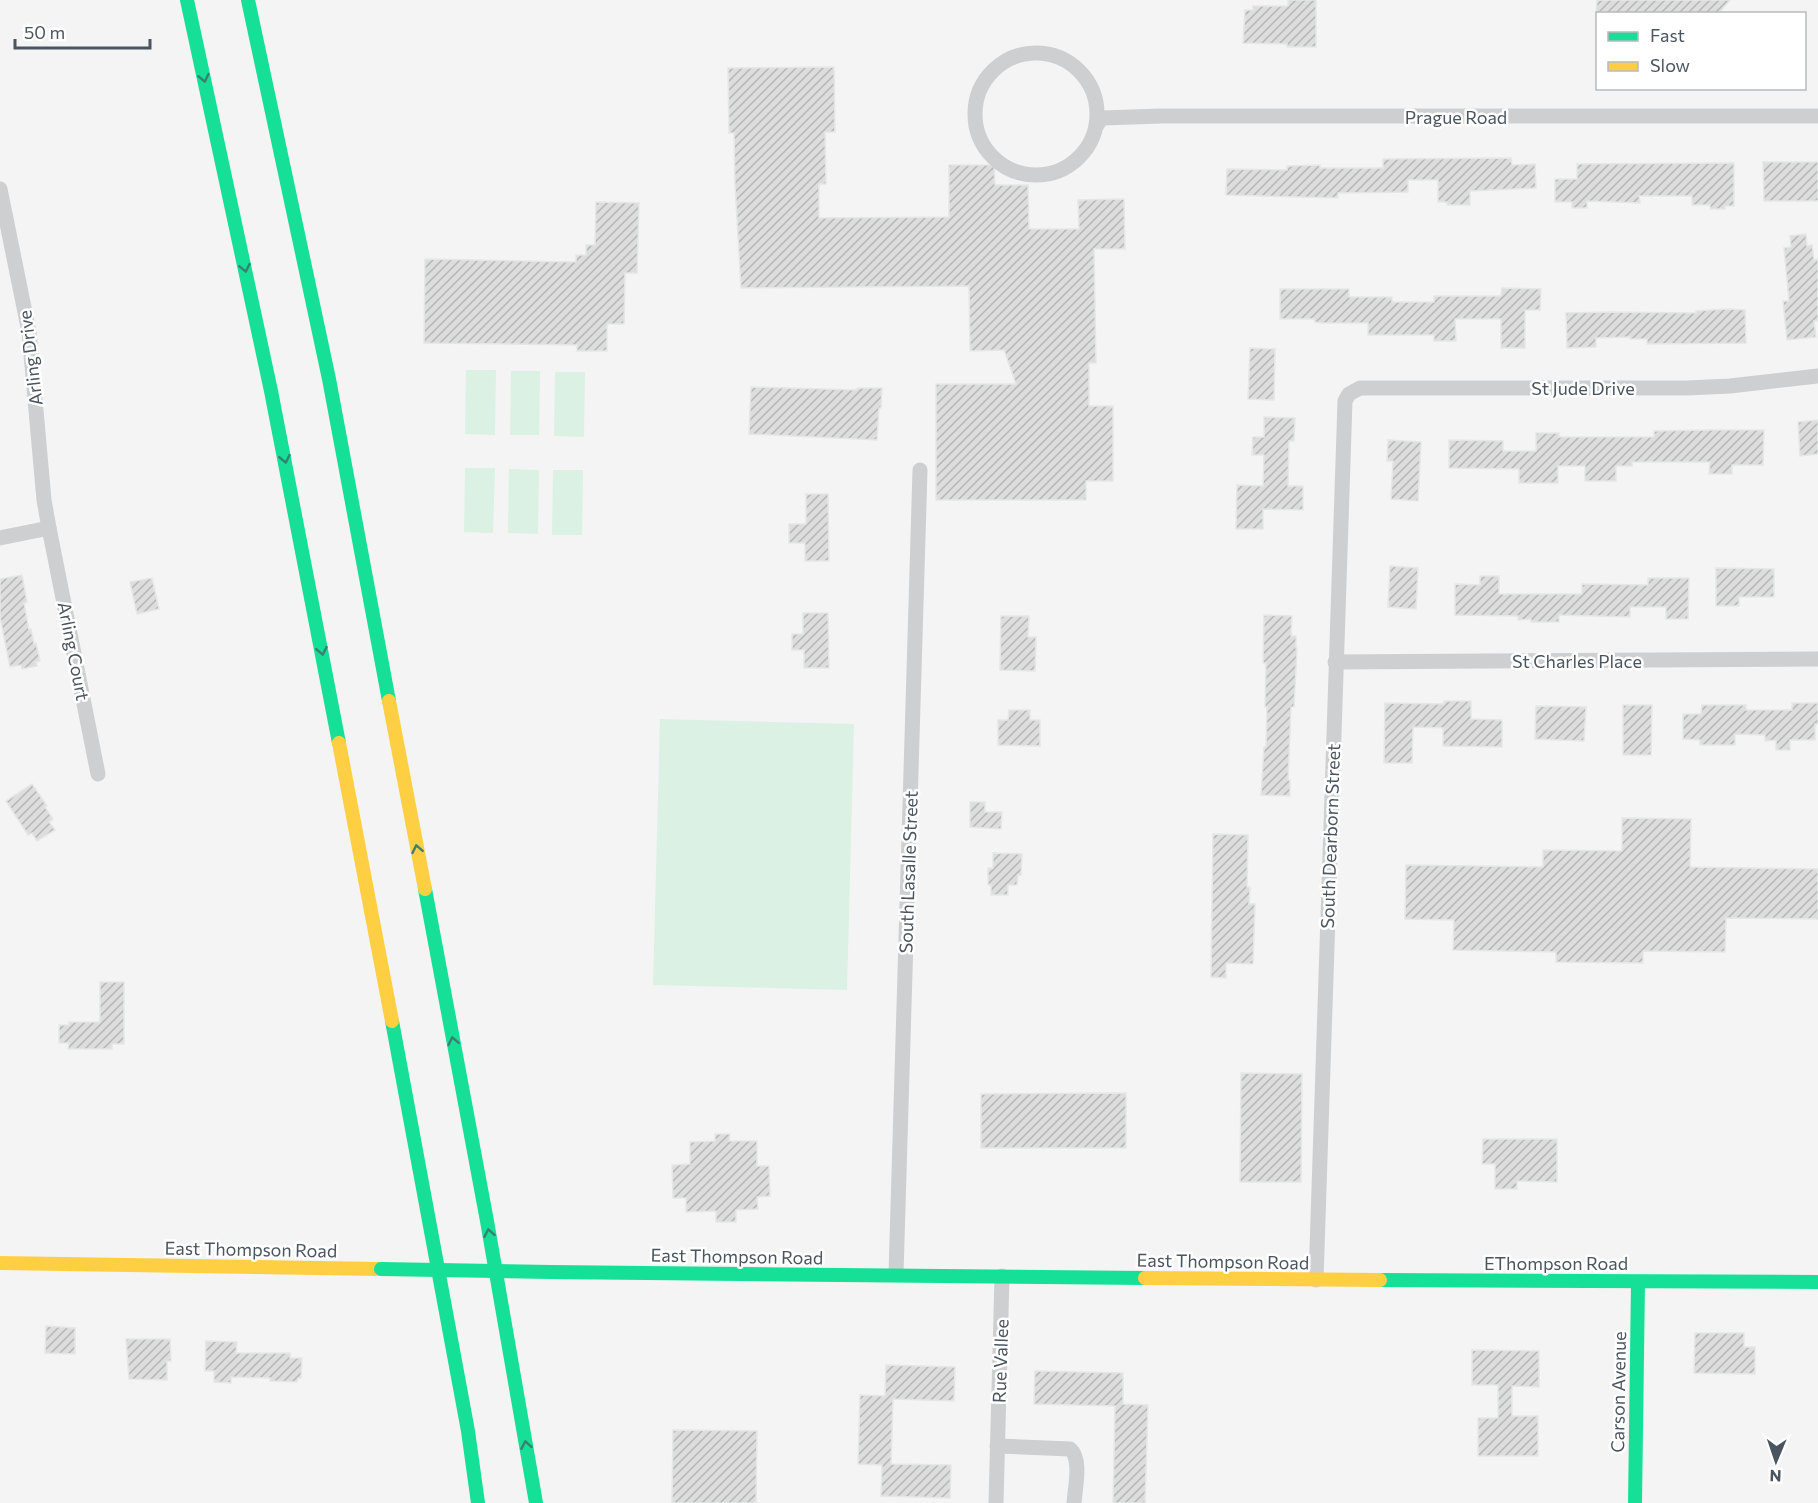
<svg xmlns="http://www.w3.org/2000/svg" width="1818" height="1503" font-family="Commissioner,sans-serif">
  <style>
    .pitch { fill: #dbf1e4 }
    .building { fill: url(#building-hatch); stroke: #e5e6e6; stroke-width: 1.5 }
    .lines { fill: none; stroke-linecap: round; stroke-linejoin: round }
    .street { stroke: #cecfd1; stroke-width: 15 }
    .fast { stroke: #16e098; stroke-width: 14 }
    .slow { stroke: #ffcf43; stroke-width: 14 }
    .fast-bridge { stroke: #16e098; stroke-width: 14 }
    .oneway { stroke: #3b7f70 }
    .labels { text-anchor: middle; dominant-baseline: central; stroke-width: 5; stroke-linejoin: round; paint-order: stroke }
    .street-label { font-size: 18px; fill: #4b555f; stroke: #fff }
  </style>
  <defs>
    <pattern id="building-hatch" width="6" height="6" patternUnits="userSpaceOnUse" patternTransform="scale(1.5)"><rect width="6" height="6" fill="#ddddde"/><path d="M-1 1l2-2M0 6l6-6M5 7l2-2" fill="none" stroke="#b5b6b7"/></pattern>
  </defs>
  <rect width="100%" height="100%" fill="#f4f4f4"/>
  <g class="pitch">
    <polygon points="466,370 496,370 495,435 465,434"/>
    <polygon points="511,371 540,371 539,435 510,435"/>
    <polygon points="555,372 585,372 584,437 554,436"/>
    <polygon points="465,468 495,468 493,533 464,532"/>
    <polygon points="509,469 539,470 538,534 508,533"/>
    <polygon points="553,470 583,470 582,535 552,535"/>
    <polygon points="660,719 854,724 847,990 653,985"/>
  </g>
  <g class="building">
    <polygon points="1288,0 1316,0 1316,47 1287,47 1287,44 1243,43 1245,10 1253,10 1253,6 1288,6"/>
    <polygon points="1597,0 1730,0 1718,14 1596,14"/>
    <polygon points="834,67 835,132 825,132 826,184 819,184 819,218 949,217 949,165 994,165 995,185 1028,185 1029,229 1079,229 1078,200 1124,199 1125,249 1094,249 1096,363 1089,363 1089,406 1113,406 1113,481 1086,481 1086,500 936,500 936,384 1016,384 1004,350 970,351 969,286 741,288 735,185 734,133 729,133 728,68"/>
    <polygon points="1511,158 1512,165 1535,164 1536,188 1470,191 1470,205 1447,205 1447,202 1438,202 1438,180 1408,180 1408,192 1338,193 1338,198 1226,195 1227,169 1287,170 1287,166 1320,165 1320,168 1383,168 1383,159"/>
    <polygon points="1763,162 1818,162 1818,201 1764,201"/>
    <polygon points="1734,163 1734,206 1725,206 1725,209 1710,209 1710,205 1692,205 1692,196 1639,196 1640,203 1587,201 1587,208 1572,208 1572,202 1555,202 1555,179 1577,179 1577,164"/>
    <polygon points="596,202 639,203 637,273 625,273 624,324 607,324 607,351 577,351 577,345 424,343 425,259 576,262 576,255 586,255 586,245 595,245"/>
    <polygon points="1806,234 1807,246 1812,245 1814,260 1818,259 1818,321 1814,321 1816,337 1787,340 1783,301 1789,301 1784,248 1791,247 1790,236"/>
    <polygon points="1502,288 1541,289 1540,310 1525,310 1525,348 1501,348 1501,319 1455,319 1456,341 1434,341 1434,335 1368,335 1368,323 1322,323 1315,322 1314,319 1280,319 1280,289 1349,289 1349,297 1392,297 1392,302 1434,302 1434,296 1501,296"/>
    <polygon points="1728,309 1745,310 1746,343 1647,344 1647,339 1630,339 1630,337 1596,338 1596,347 1567,348 1566,313 1611,312 1696,313 1696,311"/>
    <polygon points="1250,348 1275,349 1274,400 1248,399"/>
    <polygon points="751,387 856,390 858,388 882,388 881,408 879,408 877,440 749,434"/>
    <polygon points="1264,417 1295,418 1294,441 1289,441 1288,486 1303,486 1303,510 1263,509 1263,529 1236,529 1237,485 1263,486 1264,455 1252,455 1253,437 1264,437"/>
    <polygon points="1818,420 1818,454 1800,456 1798,422"/>
    <polygon points="1710,430 1764,430 1763,465 1732,465 1732,474 1709,474 1710,462 1632,462 1632,466 1616,466 1616,481 1585,481 1585,466 1558,466 1558,483 1519,483 1519,469 1449,468 1449,440 1503,441 1503,451 1536,451 1536,433 1559,433 1559,437 1654,437 1654,431"/>
    <polygon points="1388,440 1421,442 1418,501 1391,499 1393,461 1387,461"/>
    <polygon points="806,494 828,494 829,561 805,561 805,543 789,543 789,524 806,524"/>
    <polygon points="1390,566 1418,568 1416,609 1388,607"/>
    <polygon points="1716,568 1774,569 1774,597 1739,597 1739,606 1716,606"/>
    <polygon points="22,575 27,602 24,603 29,630 31,629 34,644 36,643 40,661 36,662 37,666 22,669 21,665 10,667 0,617 0,579"/>
    <polygon points="1480,576 1499,576 1499,594 1582,594 1582,584 1648,585 1648,578 1689,578 1688,619 1666,619 1666,607 1630,607 1630,617 1559,615 1559,622 1531,622 1531,619 1518,620 1518,616 1455,615 1455,584 1480,585"/>
    <polygon points="152,578 159,609 137,614 130,582"/>
    <polygon points="803,613 828,613 829,668 804,668 804,650 792,650 792,634 803,634"/>
    <polygon points="1264,615 1292,616 1291,636 1296,636 1296,648 1297,648 1294,707 1291,707 1288,780 1290,780 1290,796 1261,795 1264,747 1266,747 1267,707 1265,707 1266,663 1263,663"/>
    <polygon points="1001,616 1029,616 1028,637 1036,637 1035,671 1000,670"/>
    <polygon points="1444,701 1471,701 1471,719 1502,720 1502,747 1443,746 1443,728 1413,727 1412,763 1384,763 1385,703 1444,704"/>
    <polygon points="1792,703 1818,703 1818,724 1815,724 1815,740 1790,740 1790,750 1776,750 1776,740 1765,741 1765,735 1735,734 1735,745 1700,745 1700,740 1683,739 1683,714 1701,714 1702,705 1746,705 1746,710 1792,710"/>
    <polygon points="1623,705 1652,705 1651,755 1623,755"/>
    <polygon points="1536,706 1586,707 1584,741 1535,739"/>
    <polygon points="1009,710 1030,710 1030,720 1040,720 1040,746 998,745 998,720 1008,720"/>
    <polygon points="32,784 47,806 45,807 53,819 49,822 55,830 37,841 32,833 28,835 6,801"/>
    <polygon points="970,802 985,802 985,812 1002,812 1001,829 970,827"/>
    <polygon points="1622,818 1691,819 1690,867 1818,869 1818,919 1726,918 1725,952 1643,951 1643,963 1556,962 1556,952 1453,950 1454,920 1405,919 1406,865 1543,867 1543,850 1622,851"/>
    <polygon points="1213,834 1248,835 1247,887 1250,887 1249,904 1255,904 1253,964 1226,963 1226,978 1211,977"/>
    <polygon points="993,853 1022,854 1021,875 1018,875 1017,885 1008,885 1008,895 991,895 991,885 988,885 988,868 993,868"/>
    <polygon points="100,982 124,982 124,1044 112,1044 112,1049 68,1049 69,1043 59,1043 59,1025 69,1025 69,1022 100,1022"/>
    <polygon points="1241,1073 1302,1074 1301,1182 1240,1182"/>
    <polygon points="1126,1093 1126,1148 981,1148 981,1094"/>
    <polygon points="715,1134 730,1134 729,1141 757,1141 757,1166 769,1166 770,1196 757,1197 758,1209 736,1210 736,1222 716,1222 716,1211 686,1212 686,1198 673,1198 672,1165 690,1164 690,1142 715,1141"/>
    <polygon points="1483,1139 1557,1139 1557,1182 1517,1181 1517,1189 1495,1189 1495,1164 1482,1164"/>
    <polygon points="46,1326 75,1328 75,1354 45,1353"/>
    <polygon points="1695,1333 1744,1333 1744,1347 1755,1347 1755,1374 1694,1373"/>
    <polygon points="126,1339 170,1339 171,1361 167,1361 167,1380 129,1379"/>
    <polygon points="206,1341 237,1342 236,1353 290,1353 290,1358 302,1358 301,1378 298,1378 297,1382 270,1381 270,1378 231,1377 231,1383 214,1382 214,1371 205,1371"/>
    <polygon points="1472,1350 1539,1351 1539,1387 1512,1386 1512,1416 1538,1416 1538,1456 1478,1456 1478,1418 1498,1418 1498,1385 1472,1385"/>
    <polygon points="886,1365 955,1367 954,1401 893,1399 891,1464 951,1465 950,1498 881,1496 882,1465 858,1464 860,1395 885,1396"/>
    <polygon points="1035,1371 1123,1373 1123,1404 1148,1405 1145,1503 1113,1503 1115,1406 1034,1404"/>
    <polygon points="673,1430 757,1431 756,1503 672,1503"/>
  </g>
  <g class="lines">
    <g class="street">
      <circle cx="1036" cy="114" r="61"/>
      <polyline points="1097,125 1102,118 1161,116 1818,116"/>
      <polyline points="0,189 29,332 44,500 49,528 98,774"/>
      <polyline points="0,538 49,528"/>
      <polyline points="1335,662 1818,659"/>
      <polyline points="896,1274 920,470"/>
      <polyline points="1316,1280 1345,401 1349,394 1360,388 1687,388 1730,386 1818,376"/>
      <path d="M997,1446L1070,1449C1082,1459 1075,1488 1074,1503"/>
      <polyline points="996,1503 1002,1276"/>
    </g>
    <g class="fast">
      <polyline points="187,0 271,391 339,743"/>
      <polyline points="248,0 329,379 389,701"/>
      <polyline points="425,889 487,1221 536,1503"/>
      <polyline points="392,1021 468,1431 478,1503"/>
      <polyline points="551,1272 1145,1278"/>
      <polyline points="1380,1280 1818,1282"/>
      <polyline points="1635,1503 1638,1282"/>
    </g>
    <g class="slow">
      <polyline points="389,701 425,889"/>
      <polyline points="339,743 392,1021"/>
      <polyline points="0,1263 381,1269"/>
      <polyline points="1145,1278 1380,1280"/>
    </g>
    <polyline class="fast-bridge" points="381,1269 551,1272"/>
  </g>
  <defs><path id="oneway-chevron" d="M-2-3.5L2.5 0L-2 3.5" fill="none" stroke-width="1.6" stroke-linecap="round" stroke-linejoin="round" transform="scale(1.5)"/></defs>
  <g class="oneway">
    <use href="#oneway-chevron" transform="translate(204 78) rotate(78)"/>
    <use href="#oneway-chevron" transform="translate(245 268) rotate(78)"/>
    <use href="#oneway-chevron" transform="translate(285 459) rotate(79)"/>
    <use href="#oneway-chevron" transform="translate(322 651) rotate(79)"/>
    <use href="#oneway-chevron" transform="translate(417 849) rotate(-101)"/>
    <use href="#oneway-chevron" transform="translate(453 1041) rotate(-101)"/>
    <use href="#oneway-chevron" transform="translate(489 1233) rotate(-100)"/>
    <use href="#oneway-chevron" transform="translate(526 1445) rotate(-100)"/>
  </g>
  <g class="labels">
    <g class="street-label">
      <text x="1456" y="117">Prague Road</text>
      <text transform="translate(30 358) rotate(-97)">Arling Drive</text>
      <text x="1583" y="388">St Jude Drive</text>
      <text transform="translate(74 651) rotate(79)">Arling Court</text>
      <text x="1577" y="661">St Charles Place</text>
      <text transform="translate(1330 836) rotate(-88)">South Dearborn Street</text>
      <text transform="translate(908 872) rotate(-88)">South Lasalle Street</text>
      <text transform="translate(251 1249) rotate(1)">East Thompson Road</text>
      <text transform="translate(737 1256) rotate(1)">East Thompson Road</text>
      <text transform="translate(1223 1261) rotate(1)">East Thompson Road</text>
      <text x="1556" y="1263">EThompson Road</text>
      <text transform="translate(1000 1361) rotate(-88)">Rue Vallee</text>
      <text transform="translate(1618 1392) rotate(-89)">Carson Avenue</text>
    </g>
  </g>
  <rect x="1596" y="12" width="210" height="78" fill="#ffffff" stroke="#b7bbbf" stroke-width="1.5"/>
  <rect x="1608" y="32" width="30" height="9" fill="#16e098" stroke="#b7bbbf" stroke-width="1.5"/>
  <text x="1650" y="42" font-size="18" fill="#4b555f">Fast</text>
  <rect x="1608" y="62" width="30" height="9" fill="#ffcf43" stroke="#b7bbbf" stroke-width="1.5"/>
  <text x="1650" y="72" font-size="18" fill="#4b555f">Slow</text>
  <g transform="translate(1776 1461) rotate(182)" stroke="#ffffff" stroke-width="4.5" paint-order="stroke">
  <path d="M0-4.5L10 22L0 15L-10 22Z" fill="#4b555f"/>
  <text y="-9" font-size="16" font-weight="bold" text-anchor="middle" fill="#4b555f">N</text>
  </g>
  <path d="M15 39v9h135v-9" fill="none" stroke="#4b555f" stroke-width="3"/>
  <text x="24" y="39" font-size="18" fill="#4b555f" stroke="#ffffff" stroke-width="4.5" paint-order="stroke">50 m</text>
</svg>
